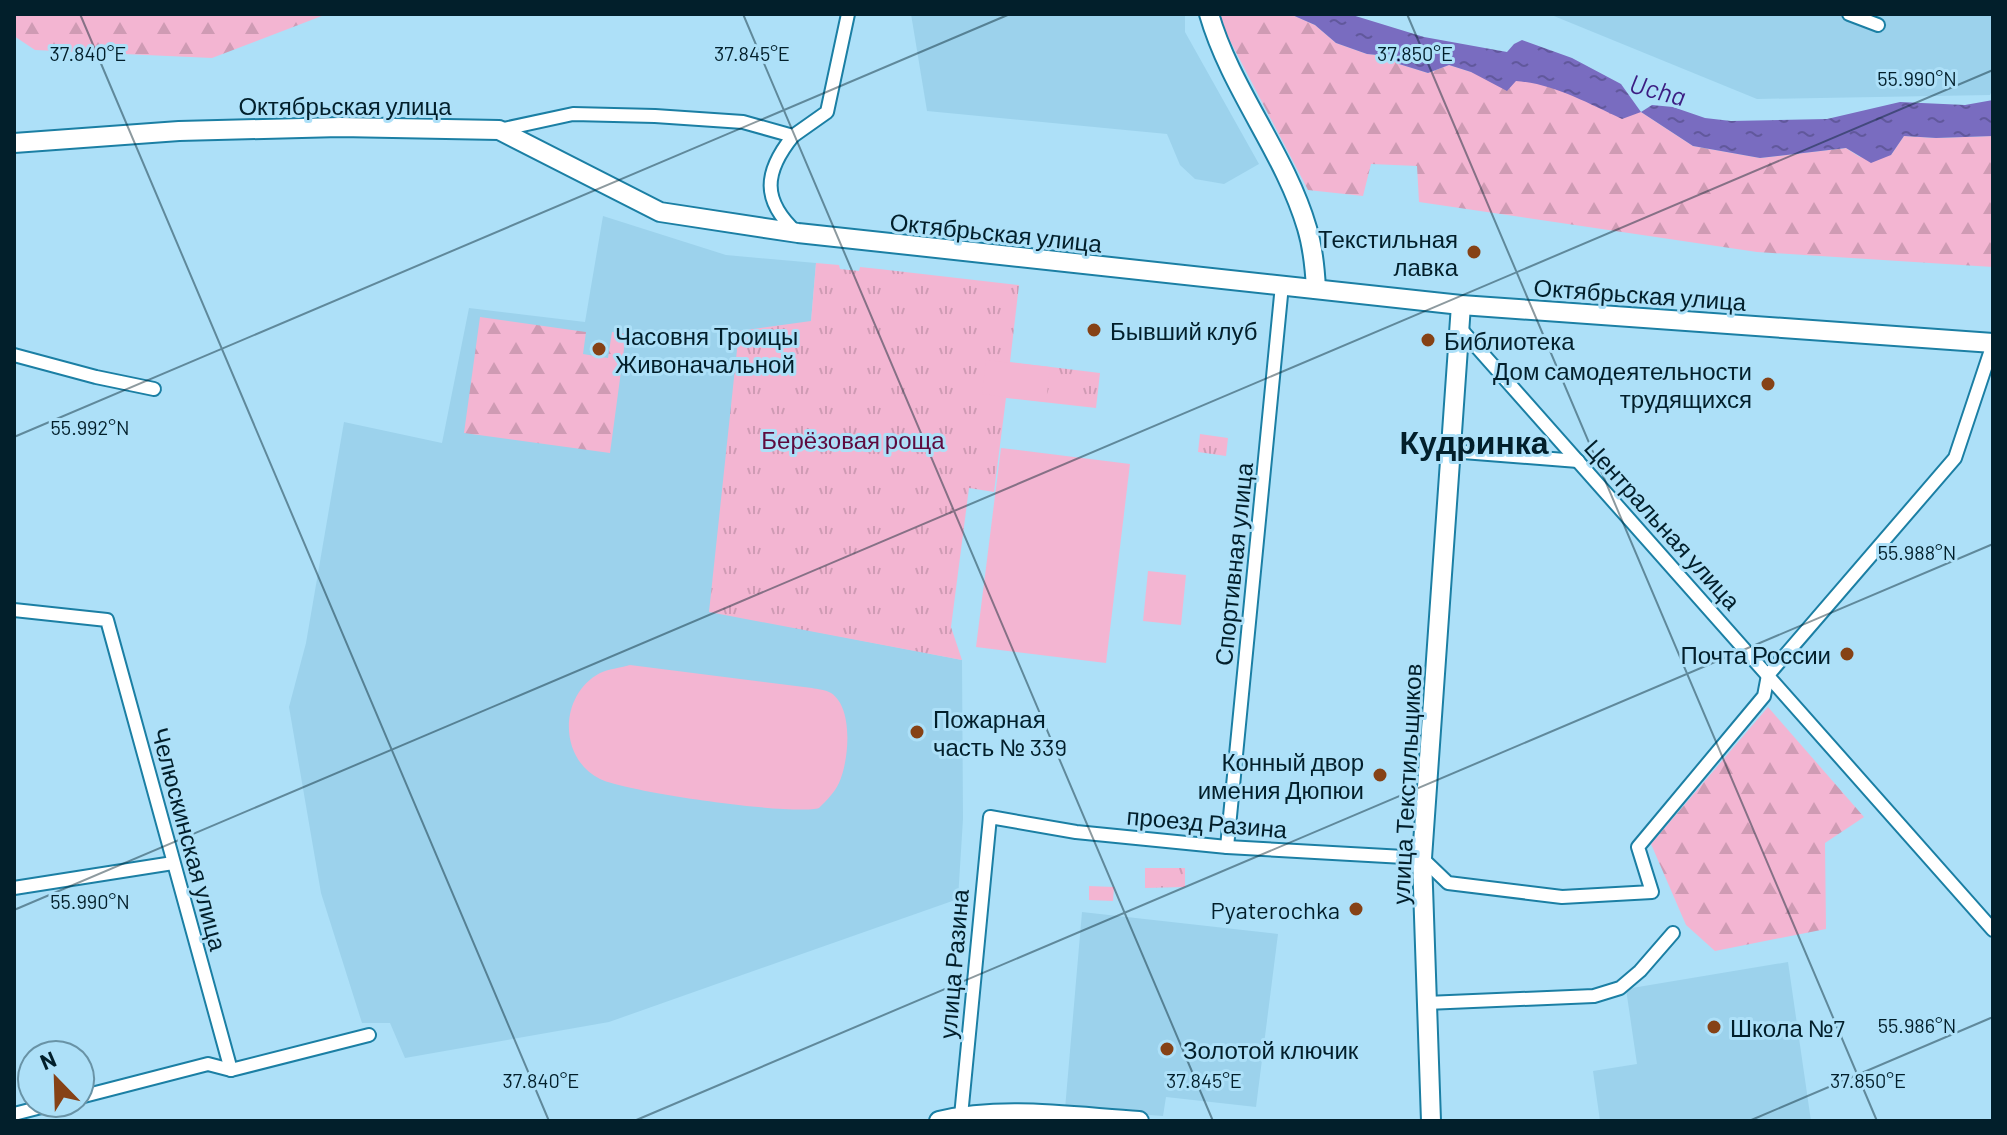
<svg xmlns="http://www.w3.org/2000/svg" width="2007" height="1135" font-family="Barlow,sans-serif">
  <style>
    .built { fill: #9cd2ec }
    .forest { fill: url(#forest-firs) }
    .park { fill: url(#park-tufts) }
    .pitch { fill: #f3b5d2 }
    .water { fill: url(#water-ripples) }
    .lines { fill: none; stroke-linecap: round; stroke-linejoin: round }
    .street-casing { stroke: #1b7fa4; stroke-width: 16 }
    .secondary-casing { stroke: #1b7fa4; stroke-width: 22 }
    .street { stroke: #fff; stroke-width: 12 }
    .secondary { stroke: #fff; stroke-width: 18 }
    .ticks { fill: none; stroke: #021f2b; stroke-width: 2; stroke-opacity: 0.45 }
    .poi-dot { fill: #864216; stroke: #ade0f8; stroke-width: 3 }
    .labels { text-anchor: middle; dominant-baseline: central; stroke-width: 6; stroke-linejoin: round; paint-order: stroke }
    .street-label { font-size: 24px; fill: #021f2b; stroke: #ade0f8 }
    .poi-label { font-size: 24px; fill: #021f2b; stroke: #ade0f8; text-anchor: start }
    .park-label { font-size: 24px; fill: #5e0a3e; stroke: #ade0f8 }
    .water-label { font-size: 26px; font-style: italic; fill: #3c1d82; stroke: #ade0f8 }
    .district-label { font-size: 32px; font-weight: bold; fill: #021f2b; stroke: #ade0f8 }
    .ticks-label { font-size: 20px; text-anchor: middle; fill: #021f2b; stroke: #ade0f8; stroke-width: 6; stroke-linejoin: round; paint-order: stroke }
  </style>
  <defs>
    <pattern id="forest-firs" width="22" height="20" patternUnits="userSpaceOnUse" patternTransform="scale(2)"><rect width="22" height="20" fill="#f3b5d2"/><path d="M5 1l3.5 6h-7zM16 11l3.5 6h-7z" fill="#cf9bb4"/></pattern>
    <pattern id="park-tufts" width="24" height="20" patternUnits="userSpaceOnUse" patternTransform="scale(2)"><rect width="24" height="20" fill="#f3b5d2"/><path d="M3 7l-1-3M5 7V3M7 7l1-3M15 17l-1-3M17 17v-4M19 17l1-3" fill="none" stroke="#cf9bb4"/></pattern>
    <pattern id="water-ripples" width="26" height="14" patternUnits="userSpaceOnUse" patternTransform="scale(2)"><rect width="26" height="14" fill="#796cc0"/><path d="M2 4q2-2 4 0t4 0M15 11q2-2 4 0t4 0" fill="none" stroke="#61589c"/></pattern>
  </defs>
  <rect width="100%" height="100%" fill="#ade0f8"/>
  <g class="built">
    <polygon points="911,14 1185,14 1185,32 1259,164 1224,184 1195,179 1180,165 1167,134 927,111"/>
    <polygon points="1549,14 1993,14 1993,88 1990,95 1757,99"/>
    <polygon points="603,216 726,255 816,263 811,322 709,611 962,660 963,819 958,899 609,1022 405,1058 390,1023 362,1023 321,893 289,707 306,643 344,422 442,443 469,308 585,322"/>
    <polygon points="1082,912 1278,934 1256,1107 1166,1097 1163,1116 1065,1109"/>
    <polygon points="1788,962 1811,1121 1600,1121 1593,1071 1637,1064 1626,989"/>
  </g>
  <g class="forest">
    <polygon points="14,14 327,14 212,58 35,50 14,36"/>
    <polygon points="1216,14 1290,14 1315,25 1336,43 1367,54 1388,56 1399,64 1428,73 1449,65 1471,72 1536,83 1641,112 1693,146 1760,158 1846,148 1860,157 1891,155 1904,136 1936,138 1993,136 1993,267 1757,252 1419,202 1417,166 1371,164 1363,196 1308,190"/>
    <polygon points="480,317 586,332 583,354 608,358 612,332 626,334 610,453 464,433"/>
    <polygon points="1768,707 1864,817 1825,843 1826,929 1715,951 1686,925 1651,844"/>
  </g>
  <g class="park">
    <polygon points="816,263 839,265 840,269 859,271 860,267 879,269 1019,285 1010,362 1100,373 1096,408 1006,398 994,492 969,488 951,627 962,660 709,612 739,331 811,321"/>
    <polygon points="1200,434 1228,438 1226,456 1198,452"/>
    <polygon points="1145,868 1185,868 1185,887 1145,888"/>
  </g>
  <g class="pitch">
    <polygon points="986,360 1050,367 1046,402 982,394"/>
    <polygon points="1001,448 1130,464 1106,663 976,647"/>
    <polygon points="1148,571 1186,575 1181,625 1143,621"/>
    <path d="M630,665L812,688C817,689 826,690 831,693C854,708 849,761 839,783C835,792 826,801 819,808C793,816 626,792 600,779C558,758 559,695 600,673C608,669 620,668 630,665Z"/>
    <polygon points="1089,886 1114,887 1113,901 1089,900"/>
  </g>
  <path class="water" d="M1290,14H1349L1424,37L1507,52L1514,44L1522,40L1572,58L1621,84L1641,112L1652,105L1673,107L1705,118L1731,121L1827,119L1900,102L1965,105L1993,100V136L1936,138L1904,136L1891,155L1871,163L1846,148L1760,158L1693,146L1641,112L1622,119C1587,103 1554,84 1516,81L1507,91L1471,72L1449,65L1428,73L1399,64L1388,56L1367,54L1336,43L1315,25Z"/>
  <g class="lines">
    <defs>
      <g id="street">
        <polyline points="1849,14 1878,25"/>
        <polyline points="499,130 573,114 655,116 743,122 793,136 827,112 848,14"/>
        <path d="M793,136C764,172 761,200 797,233"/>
        <polyline points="1459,327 1993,930"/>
        <polyline points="14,355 96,377 154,389"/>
        <polyline points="1450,451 1578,461"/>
        <polyline points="14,610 107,620 231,1070"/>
        <polyline points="1227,847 1282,285"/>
        <polyline points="14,888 173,863"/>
        <polyline points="1426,1003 1594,996 1620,988 1640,971 1673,933"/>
        <polyline points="80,1097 208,1064 231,1070 369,1035"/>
        <polyline points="14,1114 57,1103"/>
        <polyline points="961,1116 990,817 1076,832 1227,847 1422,858 1448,883 1562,897 1652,892 1638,847 1764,696 1768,675 1955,458 1993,344"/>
      </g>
      <g id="secondary">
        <path d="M1209,14C1231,90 1285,153 1307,228C1313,248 1315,269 1316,289"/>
        <polyline points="14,143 179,131 340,127 499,130 660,212 798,233 1461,305 1993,343"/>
        <path d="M939,1121C1003,1106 1074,1117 1139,1121"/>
        <polyline points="1431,1121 1422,858 1461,305"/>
      </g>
    </defs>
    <use href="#street" class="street-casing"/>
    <use href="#secondary" class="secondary-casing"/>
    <use href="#street" class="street"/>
    <use href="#secondary" class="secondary"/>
  </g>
  <path class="ticks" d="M80,14L549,1121M743,14L1213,1121M1407,14L1877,1121M14,437L1010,14M14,910L1993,70M634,1121L1993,544M1749,1121L1993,1017"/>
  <g class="poi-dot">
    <circle cx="1474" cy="252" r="8"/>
    <circle cx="1094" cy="330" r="8"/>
    <circle cx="1428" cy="340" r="8"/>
    <circle cx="599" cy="349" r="8"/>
    <circle cx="1768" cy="384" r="8"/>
    <circle cx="1847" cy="654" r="8"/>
    <circle cx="917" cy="732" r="8"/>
    <circle cx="1380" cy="775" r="8"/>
    <circle cx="1356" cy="909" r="8"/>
    <circle cx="1714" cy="1027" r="8"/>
    <circle cx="1167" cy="1049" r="8"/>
  </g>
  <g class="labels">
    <g class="street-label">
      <text x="345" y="105">Октябрьская улица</text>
      <text transform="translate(996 232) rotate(6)">Октябрьская улица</text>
      <text transform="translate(1640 294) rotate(4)">Октябрьская улица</text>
      <text transform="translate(1663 524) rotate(48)">Центральная улица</text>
      <text transform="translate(1233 564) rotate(-84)">Спортивная улица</text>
      <text transform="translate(1406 784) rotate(-87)">улица Текстильщиков</text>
      <text transform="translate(1207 822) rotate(5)">проезд Разина</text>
      <text transform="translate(190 839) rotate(75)">Челюскинская улица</text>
      <text transform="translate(953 964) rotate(-85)">улица Разина</text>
    </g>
    <g class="poi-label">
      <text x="1458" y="238" text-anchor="end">Текстильная<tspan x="1458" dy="28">лавка</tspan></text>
      <text x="1110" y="330">Бывший клуб</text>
      <text x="615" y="335">Часовня Троицы<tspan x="615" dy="28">Живоначальной</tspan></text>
      <text x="1444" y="340">Библиотека</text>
      <text x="1752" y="370" text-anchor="end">Дом самодеятельности<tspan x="1752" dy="28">трудящихся</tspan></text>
      <text x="1831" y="654" text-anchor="end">Почта России</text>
      <text x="933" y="718">Пожарная<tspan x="933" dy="28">часть № 339</tspan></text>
      <text x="1364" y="761" text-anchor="end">Конный двор<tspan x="1364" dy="28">имения Дюпюи</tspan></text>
      <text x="1340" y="909" text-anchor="end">Pyaterochka</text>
      <text x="1730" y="1027">Школа №7</text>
      <text x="1183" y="1049">Золотой ключик</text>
    </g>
    <g class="park-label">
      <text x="853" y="439">Берёзовая роща</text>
    </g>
    <g class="water-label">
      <text transform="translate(1658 89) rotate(15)">Ucha</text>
    </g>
    <g class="district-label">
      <text x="1474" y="441">Кудринка</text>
    </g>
  </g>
  <g class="ticks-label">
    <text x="88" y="61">37.840°E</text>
    <text x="752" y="61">37.845°E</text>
    <text x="1415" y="61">37.850°E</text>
    <text x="1917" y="86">55.990°N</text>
    <text x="90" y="435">55.992°N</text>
    <text x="1917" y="560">55.988°N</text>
    <text x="90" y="909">55.990°N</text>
    <text x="1917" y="1033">55.986°N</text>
    <text x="541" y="1088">37.840°E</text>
    <text x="1204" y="1088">37.845°E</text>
    <text x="1868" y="1088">37.850°E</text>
  </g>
  <rect width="2007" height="1135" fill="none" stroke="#021f2b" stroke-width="32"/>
  <g transform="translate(56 1079) rotate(337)"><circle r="38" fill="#ade0f8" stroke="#6993a6" stroke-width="2"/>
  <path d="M0-6L14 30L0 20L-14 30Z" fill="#864216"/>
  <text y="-12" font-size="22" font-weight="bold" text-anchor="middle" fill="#021f2b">N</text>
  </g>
</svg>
